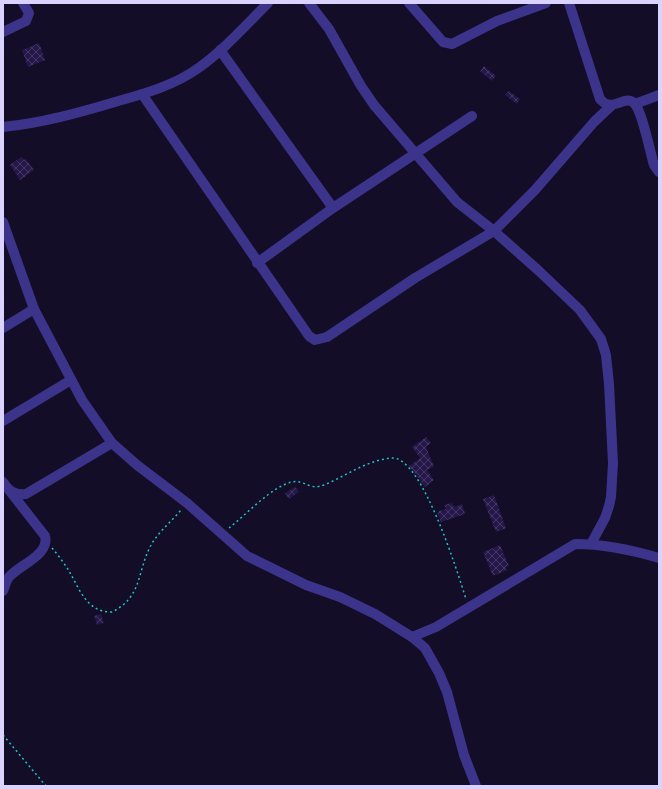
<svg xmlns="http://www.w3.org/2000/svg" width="662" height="789" font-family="'Space Grotesk',sans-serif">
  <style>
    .building { fill: url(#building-cross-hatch) }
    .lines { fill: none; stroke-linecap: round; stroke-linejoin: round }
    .path { stroke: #23c2c3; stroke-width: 1.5; stroke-dasharray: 2 3; stroke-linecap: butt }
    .minor { stroke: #3c338a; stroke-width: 10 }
  </style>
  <defs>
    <pattern id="building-cross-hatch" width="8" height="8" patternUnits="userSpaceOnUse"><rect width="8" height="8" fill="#25174a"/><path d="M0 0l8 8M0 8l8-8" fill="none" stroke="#443865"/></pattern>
  </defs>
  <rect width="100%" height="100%" fill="#130d27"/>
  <g class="building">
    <polygon points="39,43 45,60 28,67 22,50"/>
    <polygon points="484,66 496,76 492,81 480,71"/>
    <polygon points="509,91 520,99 517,104 505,95"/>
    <polygon points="21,157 24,160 26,159 34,170 20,180 10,165"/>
    <polygon points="426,437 431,443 426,447 434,467 427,470 434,480 425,487 409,466 420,458 412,447"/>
    <polygon points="295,487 299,492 289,499 285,493"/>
    <polygon points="494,495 506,528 496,532 483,499"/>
    <polygon points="452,503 454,507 462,504 465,514 441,522 437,512 446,509 444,505"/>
    <polygon points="500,545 509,566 506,567 507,570 493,576 483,552"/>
    <polygon points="101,614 104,623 97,625 94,616"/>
  </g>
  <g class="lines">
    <g class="path">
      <path d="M229,528C246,515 272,486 292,482C304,479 309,491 324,485C346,476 367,460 392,458C422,456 458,574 466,599"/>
      <path d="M52,548C58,555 64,563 69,571C79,588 87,613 112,612C142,597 137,573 150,547C157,533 172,521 182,509"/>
      <polyline points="3,735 46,786"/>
    </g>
    <g class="minor">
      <polyline points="309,3 329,29 361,86 374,105 457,202 494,231 539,271 580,310 601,339 606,355 609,384 613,463 611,497 609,506 605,518 591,544"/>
      <polyline points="409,3 443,42 452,44 497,21 546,3"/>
      <path d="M569,3L600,99C612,114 624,94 634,103C642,110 650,152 654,165L659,172"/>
      <polyline points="3,32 26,21 29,13 23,3"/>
      <polyline points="220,50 333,208"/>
      <polyline points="142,94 309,336 315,340 327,337 415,278 494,231 535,190 594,122 612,105"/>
      <polyline points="635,104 659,95"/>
      <path d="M3,127C42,123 78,113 115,102C143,94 173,86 197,69C223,51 245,26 268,3"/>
      <polyline points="3,222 34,309 82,400 112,443 137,465 187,503 247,556 306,585 340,597 375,614 412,637 425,648 439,673 447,692 464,755 476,786"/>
      <polyline points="257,263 333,208 472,116"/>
      <polyline points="3,328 34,309"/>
      <polyline points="3,421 71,380"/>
      <path d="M3,482C9,491 14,495 26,494L112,443"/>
      <path d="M3,591C5,586 6,581 9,577C19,565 50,555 45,536L9,490"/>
      <path d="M412,637L436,627L575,544C603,544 632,550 659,558"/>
    </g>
  </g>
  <rect width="662" height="789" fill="none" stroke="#dbd3ff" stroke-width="8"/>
</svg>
